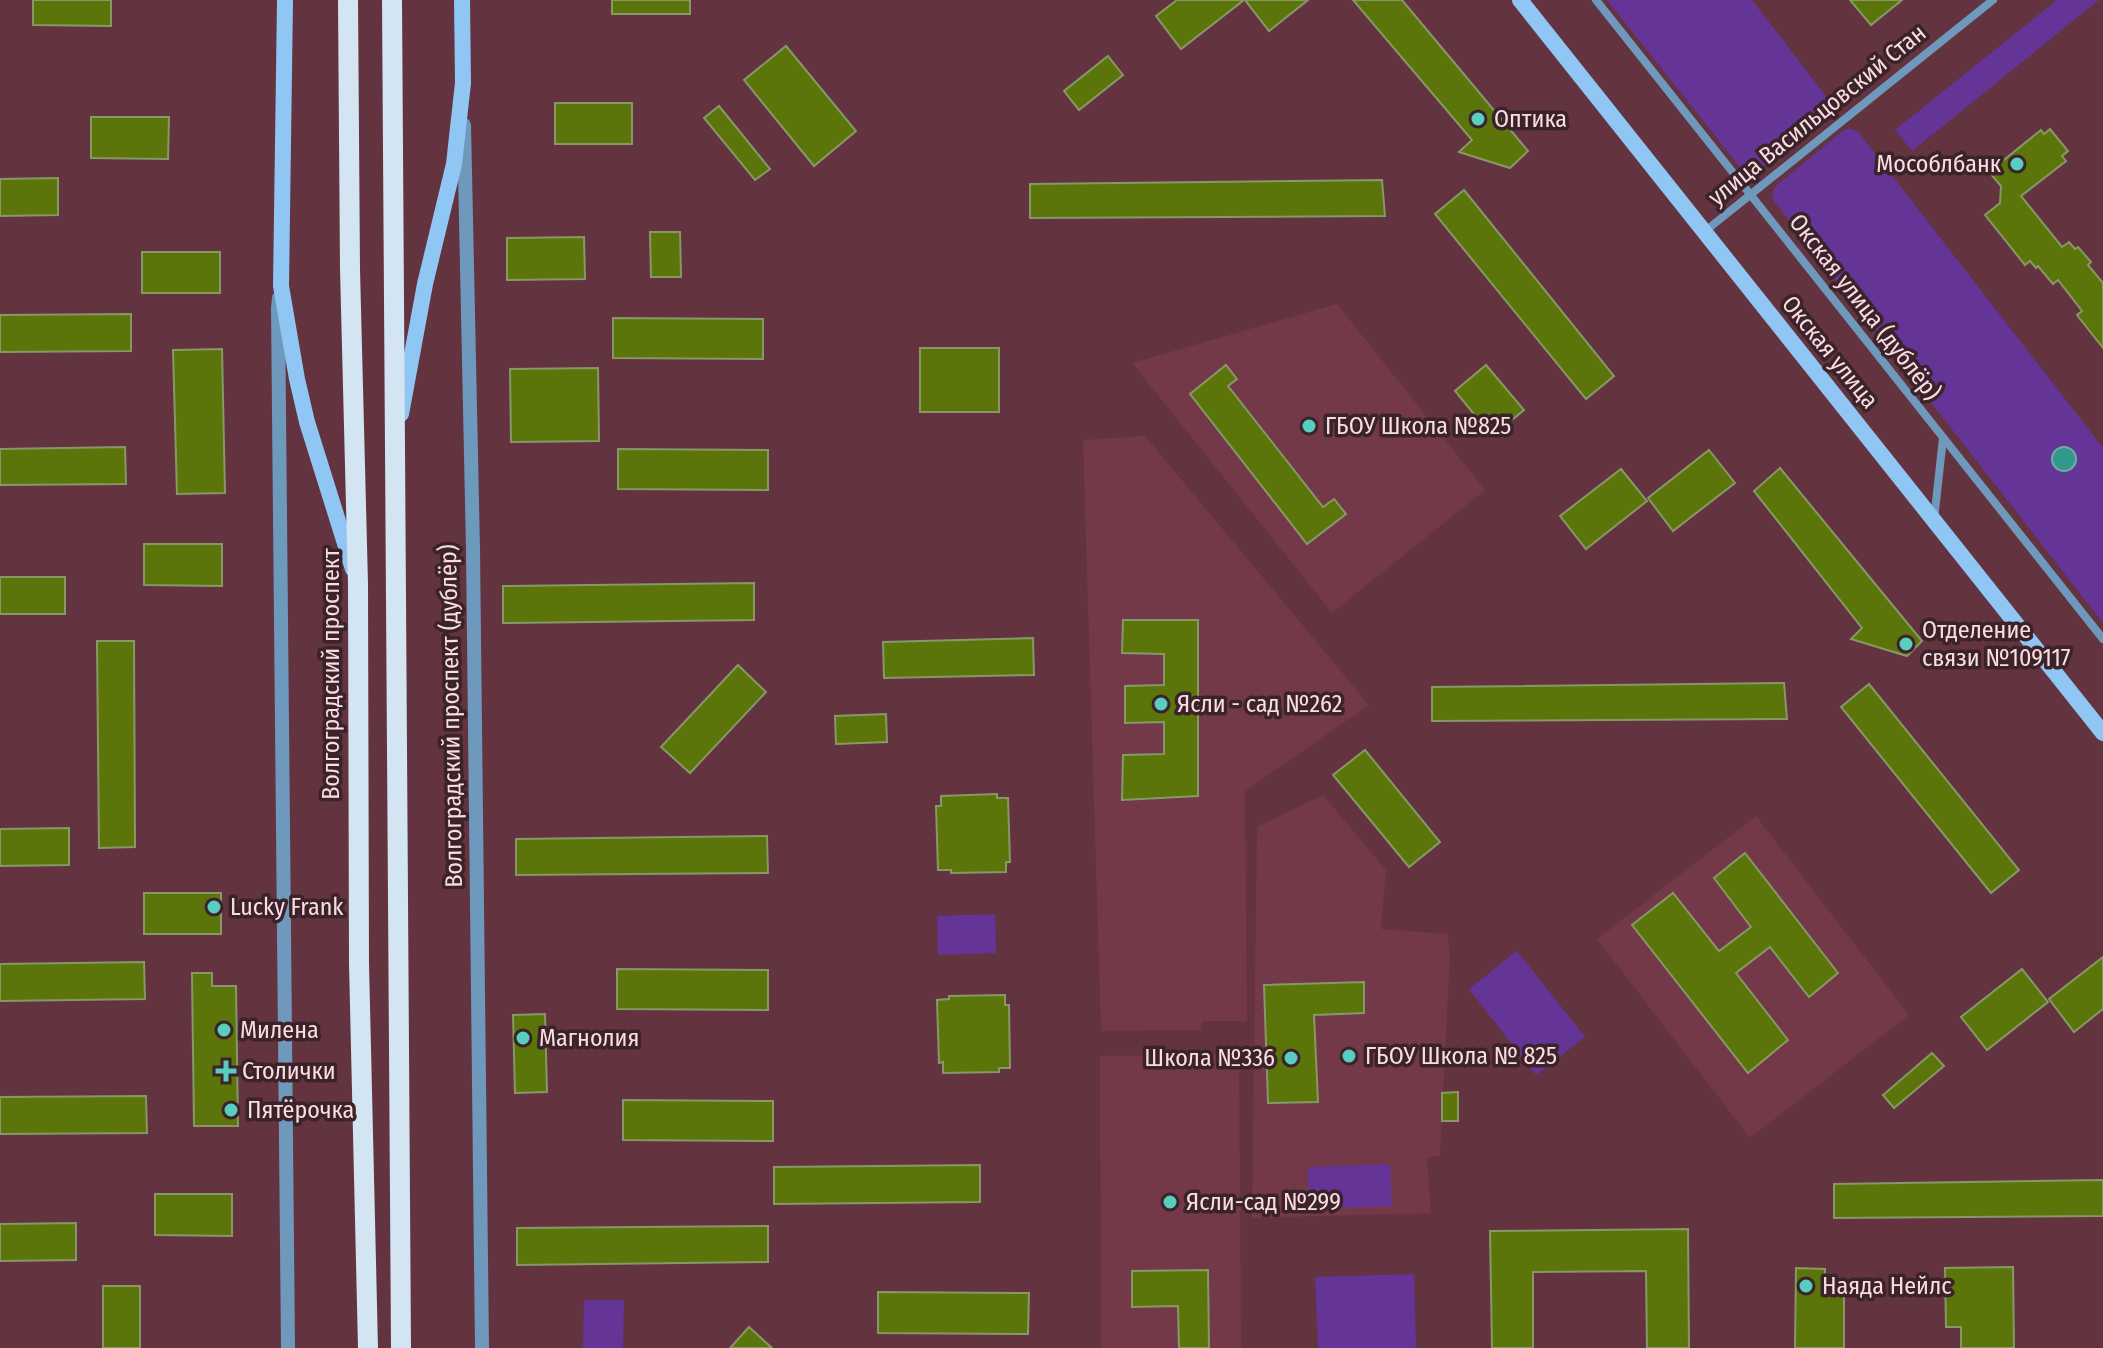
<svg xmlns="http://www.w3.org/2000/svg" width="2103" height="1348" font-family="'Fira Sans Condensed',sans-serif">
  <style>
    .built { fill: #733949 }
    .green { fill: #653497 }
    .water { fill: #33988c; stroke: #6faca6; stroke-width: 2 }
    .building { fill: #5c750a; stroke: #879866; stroke-width: 2 }
    .lines { fill: none; stroke-linecap: round; stroke-linejoin: round }
    .minor { stroke: #6e99bc; stroke-width: 8 }
    .tertiary { stroke: #6e99bc; stroke-width: 14 }
    .secondary { stroke: #8fc6f3; stroke-width: 16 }
    .primary { stroke: #d3e4f2; stroke-width: 20 }
    .poi-dot { fill: #59cebe; stroke: #3a2329; stroke-width: 3 }
    .labels { text-anchor: middle; dominant-baseline: central; stroke-width: 7; stroke-linejoin: round; paint-order: stroke }
    .street-label { font-size: 24px; fill: #fcdce3; stroke: #3a2329 }
    .poi-label { font-size: 24px; fill: #fcdce3; stroke: #3a2329; text-anchor: start }
  </style>
  <rect width="100%" height="100%" fill="#643340"/>
  <g class="built">
    <polygon points="1337,304 1485,490 1332,613 1132,363"/>
    <polygon points="1145,436 1369,705 1245,791 1247,1021 1202,1021 1200,1030 1101,1031 1083,440"/>
    <polygon points="1323,795 1386,870 1381,929 1447,934 1450,955 1440,1156 1427,1158 1431,1213 1252,1218 1257,827"/>
    <polygon points="1756,816 1909,1015 1750,1138 1597,939"/>
    <polygon points="1239,1054 1241,1348 1101,1348 1100,1056"/>
  </g>
  <g class="green">
    <polygon points="1607,0 1752,0 1828,99 1828,109 1825,117 1761,171 1752,173 1744,172"/>
    <polygon points="2057,0 2099,0 1912,151 1895,130"/>
    <polygon points="1845,129 1853,129 1859,133 2103,448 2103,623 1774,201 1772,193 1776,186"/>
    <polygon points="995,914 996,953 938,955 937,916"/>
    <polygon points="1517,951 1585,1037 1536,1075 1469,989"/>
    <polygon points="1390,1164 1392,1206 1310,1209 1308,1167"/>
    <polygon points="1414,1274 1416,1348 1318,1348 1315,1277"/>
    <polygon points="584,1300 624,1300 623,1348 583,1348"/>
  </g>
  <circle class="water" cx="2064" cy="459" r="12"/>
  <g class="building">
    <polygon points="33,0 111,0 111,26 33,25"/>
    <rect x="612" y="0" width="78" height="14"/>
    <polygon points="1177,0 1244,0 1181,49 1156,16"/>
    <polygon points="1245,0 1308,0 1269,31"/>
    <polygon points="1353,0 1402,0 1528,151 1510,168 1459,152 1472,140"/>
    <polygon points="1850,0 1902,0 1871,25"/>
    <polygon points="786,46 856,131 814,166 744,80"/>
    <polygon points="1108,56 1123,75 1079,110 1064,91"/>
    <rect x="555" y="103" width="77" height="41"/>
    <polygon points="719,106 770,169 755,180 704,118"/>
    <polygon points="91,117 169,117 168,159 91,158"/>
    <polygon points="2050,129 2068,151 2062,156 2066,161 2021,196 2062,247 2069,242 2075,249 2078,247 2091,262 2088,265 2103,283 2103,348 2077,315 2082,311 2058,280 2053,284 2038,266 2036,268 2030,261 2025,265 1985,215 2000,203 2001,186 1989,172 2041,130 2044,134"/>
    <polygon points="58,178 58,215 0,216 0,179"/>
    <polygon points="1382,180 1385,216 1030,218 1030,184"/>
    <polygon points="1464,190 1614,376 1586,399 1435,214"/>
    <polygon points="650,232 680,232 681,277 651,277"/>
    <polygon points="584,237 585,279 507,280 507,238"/>
    <rect x="142" y="252" width="78" height="41"/>
    <polygon points="131,314 131,351 0,352 0,315"/>
    <polygon points="613,318 763,319 763,359 613,358"/>
    <rect x="920" y="348" width="79" height="64"/>
    <polygon points="222,349 225,493 177,494 173,350"/>
    <polygon points="1226,365 1237,379 1228,386 1323,507 1334,499 1346,514 1307,544 1190,394"/>
    <polygon points="1486,365 1524,410 1492,436 1455,391"/>
    <polygon points="598,368 599,441 511,442 510,369"/>
    <polygon points="125,447 126,484 0,485 0,449"/>
    <polygon points="618,449 768,450 768,490 618,489"/>
    <polygon points="1709,450 1735,483 1673,531 1648,498"/>
    <polygon points="1780,468 1922,641 1907,656 1851,639 1862,628 1754,491"/>
    <polygon points="1621,469 1647,501 1586,549 1560,516"/>
    <polygon points="144,544 222,544 222,586 144,585"/>
    <rect x="0" y="577" width="65" height="37"/>
    <polygon points="754,583 754,620 503,623 503,586"/>
    <polygon points="1123,620 1198,620 1198,796 1122,800 1123,755 1164,754 1164,722 1125,723 1125,686 1164,685 1164,654 1122,653"/>
    <polygon points="1033,638 1034,675 884,678 883,642"/>
    <polygon points="97,641 134,641 135,847 99,848"/>
    <polygon points="738,665 766,692 690,773 661,747"/>
    <polygon points="1784,683 1787,719 1432,721 1432,687"/>
    <polygon points="1869,684 2019,870 1991,893 1841,707"/>
    <polygon points="886,714 887,742 836,744 835,716"/>
    <polygon points="1365,750 1440,842 1409,867 1333,775"/>
    <polygon points="997,794 997,798 1008,798 1010,862 1006,862 1006,872 951,873 951,870 938,870 936,806 941,806 941,796"/>
    <polygon points="69,828 69,865 0,866 0,829"/>
    <polygon points="767,836 768,873 516,875 516,839"/>
    <polygon points="1745,853 1838,973 1809,997 1770,947 1736,973 1788,1040 1748,1073 1632,925 1673,893 1719,951 1751,927 1714,878"/>
    <rect x="144" y="893" width="77" height="41"/>
    <polygon points="2103,957 2103,1009 2074,1032 2049,999"/>
    <polygon points="144,962 145,999 0,1001 0,964"/>
    <polygon points="617,969 768,970 768,1010 617,1009"/>
    <polygon points="2022,969 2048,1002 1987,1050 1961,1017"/>
    <polygon points="192,973 212,973 212,986 236,986 238,1126 194,1126"/>
    <polygon points="1364,982 1364,1013 1314,1015 1318,1102 1268,1103 1264,985"/>
    <polygon points="1005,995 1005,1005 1009,1005 1010,1068 999,1068 999,1072 943,1073 943,1062 939,1063 937,1000 949,999 949,996"/>
    <polygon points="545,1014 547,1092 515,1093 513,1015"/>
    <polygon points="1932,1053 1944,1066 1894,1108 1883,1095"/>
    <polygon points="1458,1092 1458,1121 1442,1121 1442,1093"/>
    <polygon points="146,1096 147,1133 0,1134 0,1097"/>
    <polygon points="623,1100 773,1101 773,1141 623,1140"/>
    <polygon points="980,1165 980,1202 774,1204 774,1167"/>
    <polygon points="2103,1180 2103,1216 1834,1218 1834,1184"/>
    <polygon points="155,1194 232,1194 232,1236 155,1235"/>
    <polygon points="76,1223 76,1260 0,1261 0,1224"/>
    <polygon points="768,1226 768,1262 517,1265 517,1228"/>
    <polygon points="1688,1229 1689,1348 1647,1348 1646,1271 1533,1272 1533,1348 1492,1348 1490,1231"/>
    <polygon points="2013,1267 2014,1348 1961,1348 1961,1327 1946,1327 1945,1268"/>
    <polygon points="1796,1268 1825,1269 1825,1295 1844,1295 1844,1348 1795,1348"/>
    <polygon points="1208,1270 1209,1348 1179,1348 1178,1306 1132,1307 1132,1271"/>
    <rect x="103" y="1286" width="37" height="62"/>
    <polygon points="878,1292 1029,1293 1028,1334 878,1333"/>
    <polygon points="749,1327 772,1348 730,1348"/>
  </g>
  <g class="lines">
    <g class="minor">
      <polyline points="1596,0 2103,639"/>
      <polyline points="1704,232 1993,0"/>
      <polyline points="1934,520 1943,438"/>
    </g>
    <g class="tertiary">
      <polyline points="464,125 473,549 482,1348"/>
      <polyline points="279,298 278,308 288,1348"/>
    </g>
    <g class="secondary">
      <polyline points="285,0 281,286 297,379 307,422 353,569"/>
      <polyline points="1520,0 2103,733"/>
      <polyline points="401,414 425,284 454,164 463,83 462,0"/>
    </g>
    <g class="primary">
      <polyline points="348,0 350,269 358,584 359,963 368,1348"/>
      <polyline points="392,0 401,1348"/>
    </g>
  </g>
  <g class="poi-dot">
    <circle cx="1478" cy="119" r="8"/>
    <circle cx="2017" cy="164" r="8"/>
    <circle cx="1309" cy="426" r="8"/>
    <circle cx="1906" cy="644" r="8"/>
    <circle cx="1161" cy="704" r="8"/>
    <circle cx="214" cy="907" r="8"/>
    <circle cx="224" cy="1030" r="8"/>
    <circle cx="523" cy="1038" r="8"/>
    <circle cx="1349" cy="1056" r="8"/>
    <circle cx="1291" cy="1058" r="8"/>
    <path d="M222 1059h8v8h8v8h-8v8h-8v-8h-8v-8h8z"/>
    <circle cx="231" cy="1110" r="8"/>
    <circle cx="1170" cy="1202" r="8"/>
    <circle cx="1806" cy="1286" r="8"/>
  </g>
  <g class="labels">
    <g class="street-label">
      <text transform="translate(1817 115) rotate(-39)">улица Васильцовский Стан</text>
      <text transform="translate(1865 307) rotate(52)">Окская улица (дублёр)</text>
      <text transform="translate(1830 352) rotate(51)">Окская улица</text>
      <text transform="translate(331 674) rotate(-90)">Волгоградский проспект</text>
      <text transform="translate(451 716) rotate(-91)">Волгоградский проспект (дублёр)</text>
    </g>
    <g class="poi-label">
      <text x="1494" y="119">Оптика</text>
      <text x="2001" y="164" text-anchor="end">Мособлбанк</text>
      <text x="1325" y="426">ГБОУ Школа №825</text>
      <text x="1922" y="630">Отделение<tspan x="1922" dy="28">связи №109117</tspan></text>
      <text x="1177" y="704">Ясли - сад №262</text>
      <text x="230" y="907">Lucky Frank</text>
      <text x="240" y="1030">Милена</text>
      <text x="539" y="1038">Магнолия</text>
      <text x="1365" y="1056">ГБОУ Школа № 825</text>
      <text x="1275" y="1058" text-anchor="end">Школа №336</text>
      <text x="242" y="1071">Столички</text>
      <text x="247" y="1110">Пятёрочка</text>
      <text x="1186" y="1202">Ясли-сад №299</text>
      <text x="1822" y="1286">Наяда Нейлс</text>
    </g>
  </g>
</svg>
